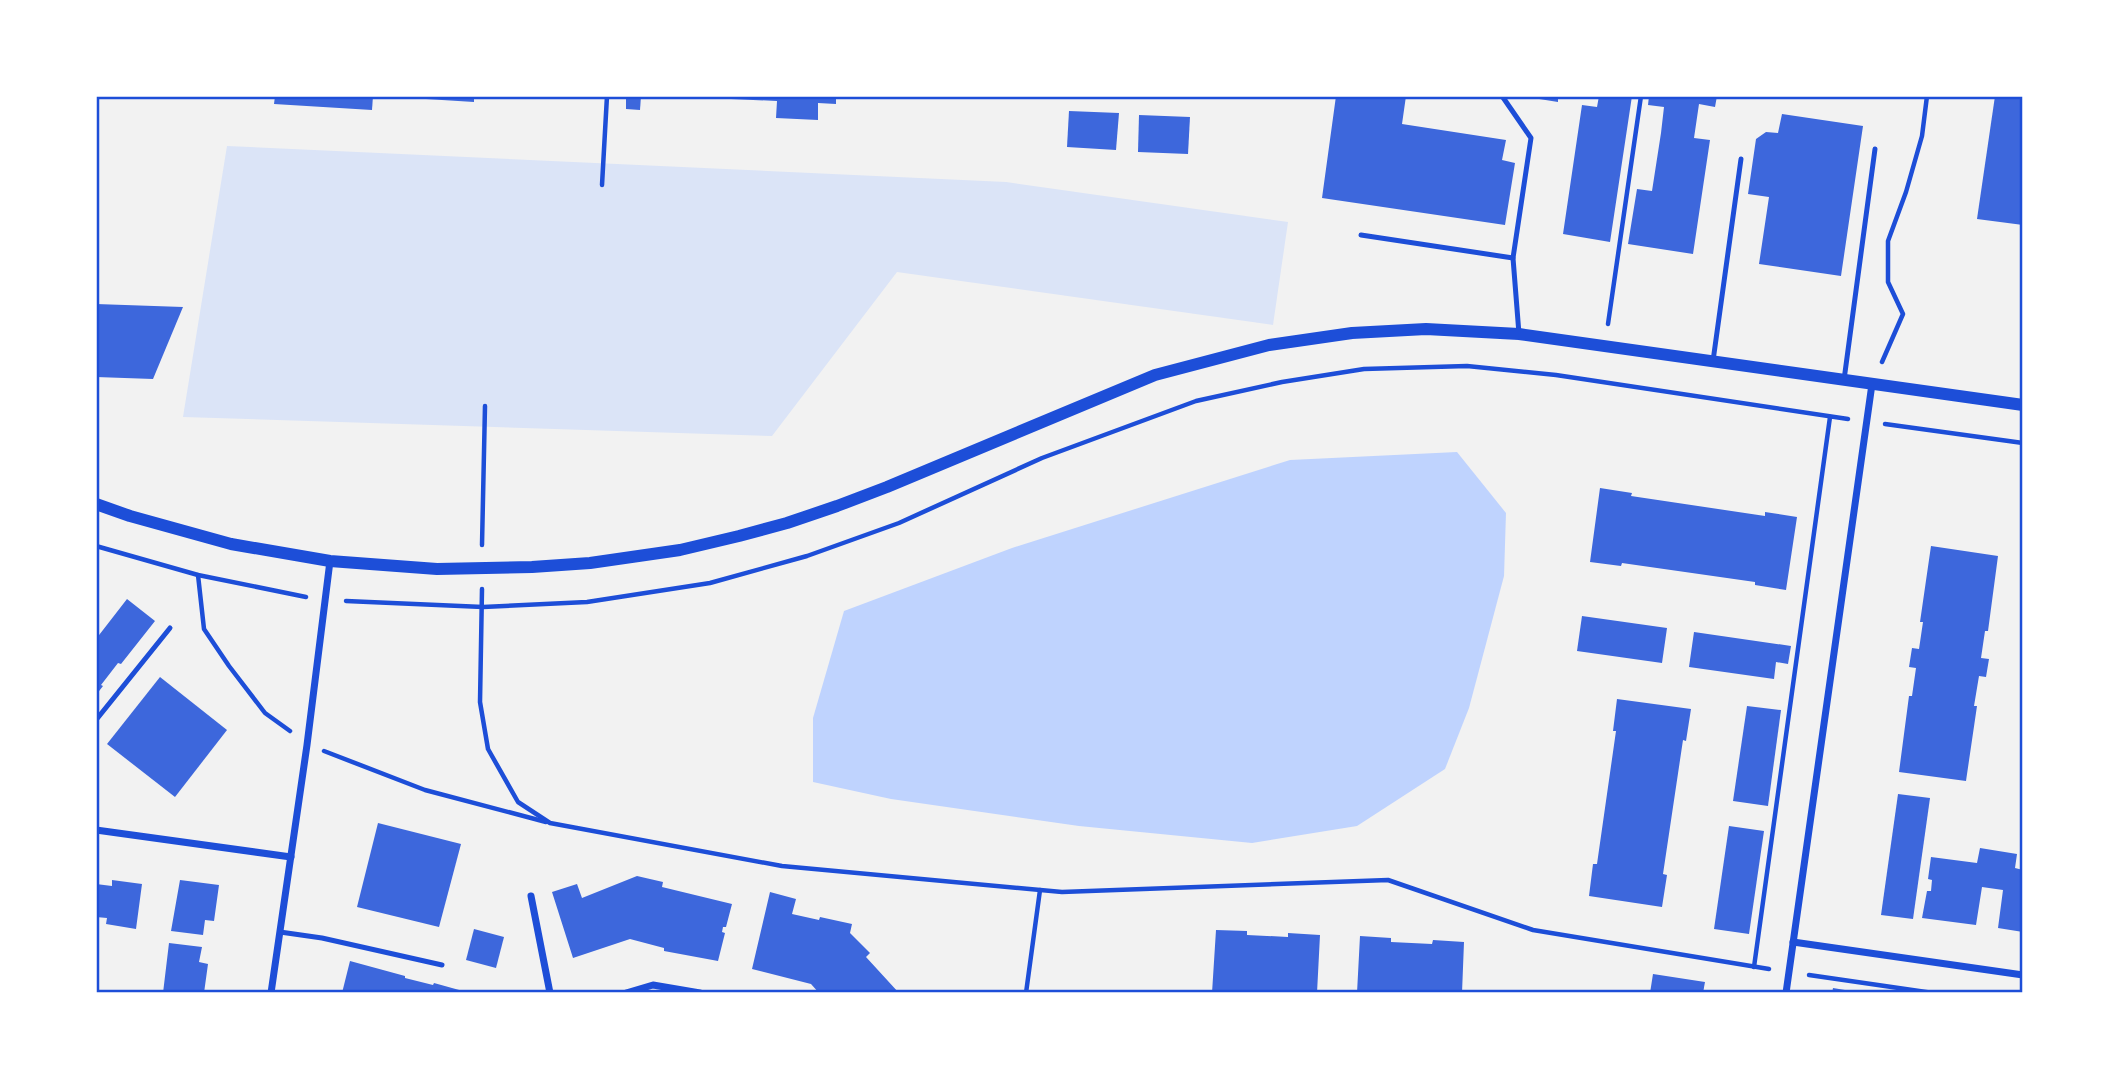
<svg xmlns="http://www.w3.org/2000/svg" width="2119" height="1089" font-family="'Work Sans',sans-serif">
  <style>
    .green { fill: #dbe4f7 }
    .water { fill: #bfd3fe }
    .building { fill: #3d67dc }
    .lines { fill: none; stroke-linecap: round; stroke-linejoin: round }
    .path { stroke: #1d4ed8; stroke-width: 4.5 }
    .service { stroke: #1d4ed8; stroke-width: 5 }
    .minor { stroke: #1d4ed8; stroke-width: 7 }
    .tertiary { stroke: #1d4ed8; stroke-width: 12 }
    .neatline { fill: none; stroke: #1d4ed8; stroke-width: 2.5 }
  </style>
  <rect width="100%" height="100%" fill="#f2f2f2"/>
  <polygon class="green" points="227,146 1006,182 1288,222 1273,325 897,272 772,436 183,417"/>
  <polygon class="water" points="1457,452 1506,513 1504,576 1469,708 1445,769 1357,826 1252,843 1079,826 891,799 813,782 813,718 844,611 1012,548 1290,460"/>
  <g class="building">
    <polygon points="275,96 373,96 372,110 274,104"/>
    <polygon points="410,96 474,96 474,102 410,98"/>
    <polygon points="626,96 641,96 640,110 626,109"/>
    <polygon points="709,96 836,96 836,104 818,103 818,120 776,118 777,101 709,98"/>
    <polygon points="1336,96 1406,96 1402,124 1506,140 1502,160 1515,163 1505,225 1322,198"/>
    <polygon points="1533,96 1558,96 1558,102 1533,98"/>
    <polygon points="1599,96 1632,96 1610,242 1563,234 1582,105 1597,107"/>
    <polygon points="1649,96 1717,96 1715,107 1699,104 1694,138 1710,140 1693,254 1628,244 1637,189 1652,191 1661,133 1664,107 1648,105"/>
    <polygon points="1995,96 2023,96 2023,225 1977,219"/>
    <polygon points="1069,111 1119,113 1116,150 1067,147"/>
    <polygon points="1782,114 1863,126 1841,276 1759,264 1769,197 1748,194 1756,139 1766,132 1778,133"/>
    <polygon points="1139,115 1190,117 1188,154 1138,152"/>
    <polygon points="96,304 183,307 153,379 96,377"/>
    <polygon points="1600,488 1632,493 1631,496 1765,516 1765,512 1797,517 1786,590 1755,585 1755,582 1622,563 1621,566 1590,562"/>
    <polygon points="1931,546 1998,556 1988,631 1985,631 1981,658 1989,659 1986,677 1979,676 1974,706 1977,706 1966,781 1899,772 1909,696 1912,696 1916,668 1909,667 1912,648 1919,649 1923,622 1920,622"/>
    <polygon points="127,599 155,621 121,664 118,663 101,685 103,686 96,695 96,639"/>
    <polygon points="1582,616 1667,628 1662,663 1577,651"/>
    <polygon points="1694,632 1791,646 1788,664 1776,662 1774,679 1689,667"/>
    <polygon points="160,677 227,730 175,797 107,744"/>
    <polygon points="1617,699 1691,709 1686,741 1683,740 1663,874 1667,875 1662,907 1589,896 1593,864 1597,864 1616,731 1613,731"/>
    <polygon points="1747,706 1781,710 1768,806 1733,801"/>
    <polygon points="1898,794 1930,798 1913,919 1881,915"/>
    <polygon points="378,823 461,844 439,927 357,907"/>
    <polygon points="1729,826 1764,831 1749,934 1714,929"/>
    <polygon points="1980,848 2017,854 2015,868 2023,870 2023,932 1998,928 2003,890 1982,887 1976,925 1922,918 1927,891 1931,891 1932,880 1928,879 1931,857 1977,863"/>
    <polygon points="637,876 663,882 662,887 732,904 726,927 723,927 722,932 725,933 718,961 664,951 664,948 630,939 573,958 552,892 577,884 582,898"/>
    <polygon points="112,880 142,884 136,929 106,924 107,918 96,917 96,884 112,886"/>
    <polygon points="180,880 219,885 214,921 205,920 203,935 171,931"/>
    <polygon points="770,892 796,899 792,914 819,920 820,917 852,924 850,933 870,953 866,957 899,993 819,993 811,984 752,969"/>
    <polygon points="474,929 504,937 496,968 466,960"/>
    <polygon points="1216,930 1247,931 1247,935 1288,937 1288,933 1320,935 1317,993 1212,993"/>
    <polygon points="1360,936 1391,938 1391,942 1432,944 1433,940 1464,942 1462,993 1357,993"/>
    <polygon points="169,943 202,947 199,962 208,964 204,993 163,993"/>
    <polygon points="350,961 405,976 405,978 433,985 434,983 470,993 342,993"/>
    <polygon points="1653,974 1705,982 1703,993 1650,993"/>
    <polygon points="1833,988 1845,990 1845,993 1832,993"/>
  </g>
  <g class="lines">
    <g class="path">
      <polyline points="602,185 607,96"/>
      <polyline points="1608,324 1641,96"/>
      <polyline points="1882,362 1903,314 1888,282 1888,241 1906,192 1922,136 1927,96"/>
      <polyline points="1885,424 2023,443"/>
      <polyline points="482,545 485,406"/>
      <polyline points="96,546 198,575 306,597"/>
      <polyline points="198,575 204,629 229,666 265,713 290,731"/>
      <polyline points="482,589 480,702 488,749 518,802 550,823 782,866 1062,892 1388,880 1533,930 1769,969"/>
      <polyline points="346,601 483,607 587,602 710,583 807,556 899,523 1042,458 1196,401 1282,382 1364,369 1467,366 1556,375 1848,419"/>
      <polyline points="324,751 425,790 546,822"/>
      <polyline points="1754,967 1830,417"/>
      <polyline points="1809,975 1933,993"/>
      <polyline points="1026,993 1040,890"/>
    </g>
    <g class="service">
      <polyline points="1502,96 1531,138 1513,258 1519,334"/>
      <polyline points="1361,235 1513,258"/>
      <polyline points="1713,361 1741,159"/>
      <polyline points="1844,380 1875,149"/>
      <polyline points="96,720 170,628"/>
      <polyline points="280,932 322,938 442,965"/>
    </g>
    <g class="minor">
      <polyline points="96,830 291,857"/>
      <polyline points="531,896 550,993"/>
      <polyline points="1793,942 2023,975"/>
      <polyline points="271,993 307,745 330,561"/>
      <polyline points="626,993 653,985 700,993"/>
      <polyline points="1786,993 1872,384"/>
    </g>
    <polyline class="tertiary" points="96,504 130,516 231,544 330,561 437,569 532,567 590,563 680,550 739,536 787,523 837,506 887,487 1155,375 1269,345 1352,333 1426,329 1519,334 2023,405"/>
  </g>
  <rect width="2119" height="1089" fill="none" stroke="#ffffff" stroke-width="196"/>
  <rect x="98" y="98" width="1923" height="893" class="neatline"/>
</svg>
